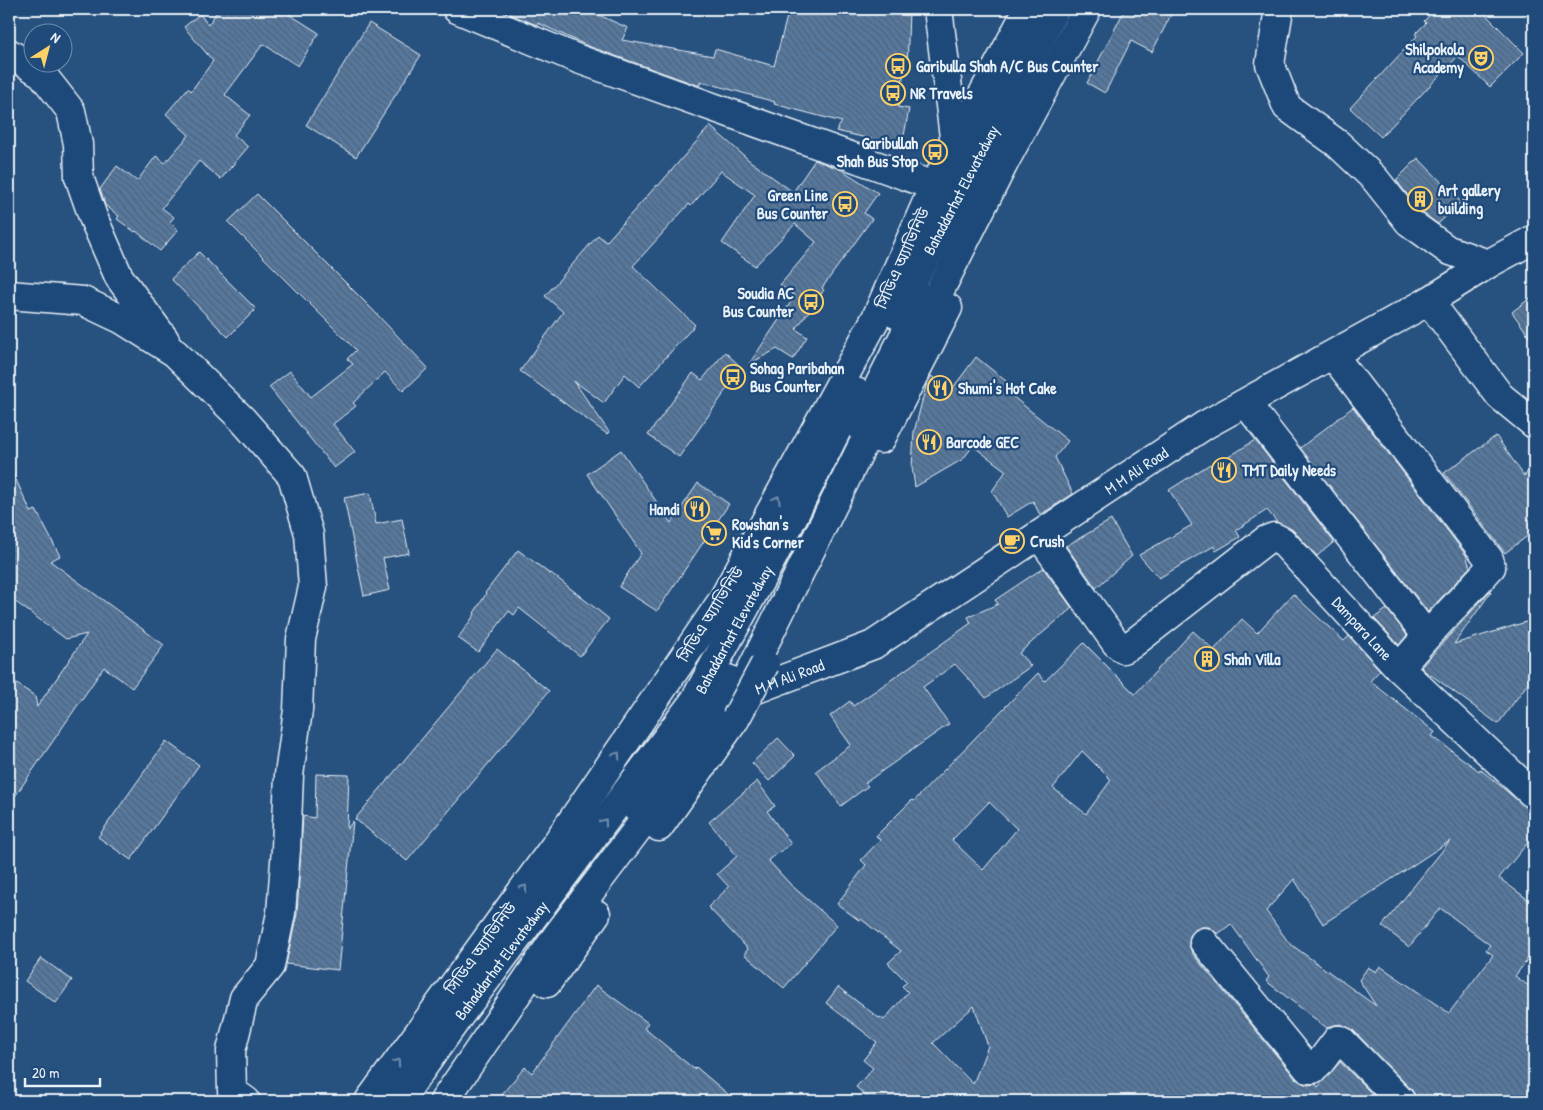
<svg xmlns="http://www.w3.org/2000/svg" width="1543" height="1110" font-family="'Patrick Hand','Noto Sans Bengali',sans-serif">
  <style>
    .building { fill: url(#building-back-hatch); stroke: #e8f1f8; fill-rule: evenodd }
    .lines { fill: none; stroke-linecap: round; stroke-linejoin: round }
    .minor-casing { stroke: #e8f1f8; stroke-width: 31 }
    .highway-casing { stroke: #e8f1f8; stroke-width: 31 }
    .minor { stroke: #1f4a7a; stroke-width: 28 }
    .highway { stroke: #1f4a7a; stroke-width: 28 }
    .highway-bridge-casing { stroke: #e8f1f8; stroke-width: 31; stroke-linecap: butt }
    .highway-bridge { stroke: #1f4a7a; stroke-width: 28 }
    .oneway { stroke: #6f8dac }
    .labels { text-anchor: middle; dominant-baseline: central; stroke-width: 4.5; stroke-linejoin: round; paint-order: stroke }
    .poi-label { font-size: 16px; font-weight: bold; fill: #e8f1f8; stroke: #1f4a7a; text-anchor: start }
    .street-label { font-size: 16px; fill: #e8f1f8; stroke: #1f4a7a }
  </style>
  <defs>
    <pattern id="building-back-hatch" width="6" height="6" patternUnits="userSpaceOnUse" patternTransform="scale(1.25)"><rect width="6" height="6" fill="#57789d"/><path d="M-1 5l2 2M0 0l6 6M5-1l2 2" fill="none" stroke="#4f6278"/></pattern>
  </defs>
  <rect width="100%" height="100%" fill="#27517f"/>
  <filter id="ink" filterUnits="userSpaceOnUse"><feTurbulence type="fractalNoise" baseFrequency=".02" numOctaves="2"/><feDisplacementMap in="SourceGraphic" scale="10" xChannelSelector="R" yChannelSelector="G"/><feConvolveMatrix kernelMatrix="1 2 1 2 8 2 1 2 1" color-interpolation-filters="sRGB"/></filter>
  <g filter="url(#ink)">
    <g class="building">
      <polygon points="219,9 281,9 319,33 298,66 263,44 225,95 250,115 234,135 248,147 221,179 199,161 162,208 174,217 170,222 178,230 160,251 136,231 135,232 117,219 119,216 105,205 100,189 117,166 137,181 156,156 165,163 189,135 166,114 188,88 191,91 213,61 184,27 200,14 208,25"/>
      <polygon points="497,9 585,9 628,28 622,40 713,56 715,49 774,66 789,9 909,10 907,72 904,72 898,107 909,109 902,146 836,131 842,122 774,104 775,102 700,81 700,85 697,85 588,46 538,23 537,25"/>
      <polygon points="1125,9 1174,9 1152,52 1131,41 1105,93 1087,83"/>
      <polygon points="1436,9 1480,9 1524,53 1490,87 1458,56 1381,137 1350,108 1417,36 1415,34 1426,23 1424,21"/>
      <polygon points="369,23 421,55 356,157 306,125"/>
      <polygon points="710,126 750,161 793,192 815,160 842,170 878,193 864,213 872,219 822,288 824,290 796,329 807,337 793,359 777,349 749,364 795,296 780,285 816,242 795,224 755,266 722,243 755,195 721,171 691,206 689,204 633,266 695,325 639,387 625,374 604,403 574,381 609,432 607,434 520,371 563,312 545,296 598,235 606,242 657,185 658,186"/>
      <polygon points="1418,158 1461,202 1438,224 1420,211 1396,180"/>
      <polygon points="257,194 368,305 428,368 403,391 385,372 353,403 356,406 333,424 355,452 334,468 269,387 290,371 311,397 353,364 347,359 356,350 228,222"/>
      <polygon points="199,252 256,309 228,337 171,279"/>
      <polygon points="1534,295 1534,343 1512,312"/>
      <polygon points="725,352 743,369 722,395 723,395 679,457 648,435 693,373 702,380"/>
      <polygon points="976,357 1017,390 1012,396 1068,441 1055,457 1073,494 1040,515 1033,501 1007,517 992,491 1006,471 973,446 963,459 915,487 912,467 914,432 926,386 931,376 952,389"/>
      <polygon points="1353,407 1466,555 1470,567 1428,612 1300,448"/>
      <polygon points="1496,436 1524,476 1534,465 1534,531 1505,553 1444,473"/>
      <polygon points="1255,440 1334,542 1317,556 1293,530 1277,522 1267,510 1236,530 1240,537 1216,551 1214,546 1159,578 1139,555 1192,525 1169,490 1210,464 1213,467"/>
      <polygon points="621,450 671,523 698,483 729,504 657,611 619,587 641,553 587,474"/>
      <polygon points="9,465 31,512 36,510 60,556 50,561 164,645 132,688 104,667 9,805 9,679 35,696 37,707 87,634 66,639 9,597"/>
      <polygon points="370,493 376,524 402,519 409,553 383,558 390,590 364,596 344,498"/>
      <polygon points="1111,520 1132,556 1096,588 1066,546"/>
      <polygon points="518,550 550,574 551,573 609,619 580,656 519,608 514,615 509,611 478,652 458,638 475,614 474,613 486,594 485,593"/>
      <polygon points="1043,568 1072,608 1019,653 1031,666 986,698 955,664 923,687 949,724 865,783 868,786 841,806 816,771 851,745 830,716 850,701 853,706 888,682 971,623 968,617 998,604 995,600"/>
      <polygon points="1490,591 1491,592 1454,644 1526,622 1534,629 1534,675 1498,724 1431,675 1430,676 1421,667"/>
      <path d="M1293,594L1344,641L1349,636L1380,670L1370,681L1435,732L1432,736L1479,771L1480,769L1534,814V835L1499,878L1534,904V951L1515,976L1534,990V1101H1416V1097L1412,1090L1352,1029L1340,1024L1330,1026L1327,1028L1266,981L1269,977L1231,924L1218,934L1209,927H1202L1195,930L1190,936L1189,945L1192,953L1296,1079L1302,1083L1308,1085L1316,1084L1318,1087L1340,1062L1379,1101H1216L1209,1093L1198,1101H871L856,1087L873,1068L863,1060L877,1042L826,1003L838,987L879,1018L880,1017L884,1020L908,992L902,986L907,982L888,963L901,951L861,919L860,921L837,904L866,865L861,860L880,840L876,836L912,800L914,801L1038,673L1045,681L1084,643L1135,694L1193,631L1214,650L1242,619L1257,633ZM1082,751L1111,780L1086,814L1053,788ZM989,802L1017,829L983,870L952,840ZM1450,841L1382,926L1409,947L1440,908L1490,945L1486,950L1493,955L1449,1013L1380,966L1376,972L1368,967L1359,980L1376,1006L1289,943L1266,911L1294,879L1323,924ZM974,1006L988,1046L973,1084L933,1043Z"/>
      <polygon points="1387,609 1407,635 1399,645 1374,618"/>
      <polygon points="497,649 549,691 407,861 355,819"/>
      <polygon points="778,738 795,756 769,781 752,763"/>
      <polygon points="166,741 199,765 131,860 98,837"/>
      <polygon points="316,774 349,775 347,829 353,821 338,970 286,964 297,914 303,816 315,818"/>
      <polygon points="757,781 775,806 767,811 791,844 768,860 791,885 837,925 784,988 744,954 748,949 708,907 729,887 717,874 737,856 709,822"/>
      <polygon points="41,958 72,980 56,1003 25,981"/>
      <polygon points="596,985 648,1023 644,1028 694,1069 696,1067 736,1101 496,1101 525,1067 532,1073"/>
    </g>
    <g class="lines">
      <defs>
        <g id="minor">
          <polyline points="457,9 578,59 934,186"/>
          <polyline points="938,9 955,145"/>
          <polyline points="1279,9 1270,64 1287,107 1338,144 1375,179 1409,222 1448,250 1488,264"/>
          <polyline points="9,53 42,74 71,111 78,144 79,177 93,217 119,277 165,340"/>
          <polyline points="9,295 83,301 121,319 175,353 242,419 292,476 309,534 313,587 301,639 298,710 289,775 286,849 281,913 270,966 244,998 231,1051 232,1091 246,1101"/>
          <polyline points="1429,301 1500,396 1534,424"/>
          <polyline points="1246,403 1427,636"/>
          <path id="s1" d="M1039,535L1116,643L1123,649L1131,645L1266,540L1274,537L1282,541L1399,668L1427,636L1491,567L1489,559L1333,355"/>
          <polyline points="1399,668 1534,795"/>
          <path id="s2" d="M738,696L873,645L1205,425L1429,301L1488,264L1534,239"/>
          <polyline points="1204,942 1308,1069 1313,1069 1318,1065 1337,1040 1340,1040 1343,1042 1401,1101"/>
        </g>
        <g id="highway">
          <path id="s3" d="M896,314L1055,9"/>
          <polyline points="923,324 1005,161 1087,9"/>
          <polyline points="859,425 923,298"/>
          <polyline points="881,439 948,308"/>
          <polyline points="744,685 880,410"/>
          <polyline points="637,809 705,721 728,679"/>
          <polyline points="659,827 736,718"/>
          <polyline points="547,983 596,914"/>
          <polyline points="369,1101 554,847 722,601 876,318 934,186 1028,9"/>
          <path id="s4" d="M399,1101L457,1019L695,700L774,555L856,392"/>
          <polyline points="444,1101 556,937 661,798"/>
        </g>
      </defs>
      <use href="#minor" class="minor-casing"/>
      <use href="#highway" class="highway-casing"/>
      <use href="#minor" class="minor"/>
      <use href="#highway" class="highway"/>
      <defs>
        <polyline id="highway-bridge" points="736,718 765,664"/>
      </defs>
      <use href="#highway-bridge" class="highway-bridge-casing"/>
      <use href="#highway-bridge" class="highway-bridge"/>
    </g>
    <defs><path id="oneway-chevron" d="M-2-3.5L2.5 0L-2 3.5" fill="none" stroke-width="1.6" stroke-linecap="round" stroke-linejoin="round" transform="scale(1.25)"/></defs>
    <g class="oneway">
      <use href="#oneway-chevron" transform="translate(777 499) rotate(-61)"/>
      <use href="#oneway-chevron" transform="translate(617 755) rotate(-56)"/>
      <use href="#oneway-chevron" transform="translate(604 822) rotate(-53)"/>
      <use href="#oneway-chevron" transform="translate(524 888) rotate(-54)"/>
      <use href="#oneway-chevron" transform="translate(397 1062) rotate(-54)"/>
    </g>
  </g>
  <defs>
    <symbol id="theatre-ring" viewBox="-11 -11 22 22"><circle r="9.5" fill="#1f4a7a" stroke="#ffd166" stroke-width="1.5"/><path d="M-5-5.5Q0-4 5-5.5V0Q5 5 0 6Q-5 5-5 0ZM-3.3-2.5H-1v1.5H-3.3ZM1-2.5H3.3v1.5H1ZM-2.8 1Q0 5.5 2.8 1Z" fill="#ffd166"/></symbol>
    <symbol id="bus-ring" viewBox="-11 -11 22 22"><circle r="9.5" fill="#1f4a7a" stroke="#ffd166" stroke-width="1.5"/><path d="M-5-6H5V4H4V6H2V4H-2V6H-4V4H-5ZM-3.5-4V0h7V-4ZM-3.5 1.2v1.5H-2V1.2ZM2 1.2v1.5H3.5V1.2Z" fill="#ffd166"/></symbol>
    <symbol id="building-ring" viewBox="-11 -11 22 22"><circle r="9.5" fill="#1f4a7a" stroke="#ffd166" stroke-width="1.5"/><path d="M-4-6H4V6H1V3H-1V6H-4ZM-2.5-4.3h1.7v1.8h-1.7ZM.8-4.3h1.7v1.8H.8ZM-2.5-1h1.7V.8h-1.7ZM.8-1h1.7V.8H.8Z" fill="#ffd166"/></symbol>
    <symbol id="restaurant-ring" viewBox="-11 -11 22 22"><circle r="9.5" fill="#1f4a7a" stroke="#ffd166" stroke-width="1.5"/><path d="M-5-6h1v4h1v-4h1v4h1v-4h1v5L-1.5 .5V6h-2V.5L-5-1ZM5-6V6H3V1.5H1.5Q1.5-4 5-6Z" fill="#ffd166"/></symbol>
    <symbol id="supermarket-ring" viewBox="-11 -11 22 22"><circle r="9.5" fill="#1f4a7a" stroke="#ffd166" stroke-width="1.5"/><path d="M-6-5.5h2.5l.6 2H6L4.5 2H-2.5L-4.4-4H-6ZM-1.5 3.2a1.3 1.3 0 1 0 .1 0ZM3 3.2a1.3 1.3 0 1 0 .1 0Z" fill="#ffd166"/></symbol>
    <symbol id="cafe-ring" viewBox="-11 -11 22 22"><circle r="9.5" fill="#1f4a7a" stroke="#ffd166" stroke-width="1.5"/><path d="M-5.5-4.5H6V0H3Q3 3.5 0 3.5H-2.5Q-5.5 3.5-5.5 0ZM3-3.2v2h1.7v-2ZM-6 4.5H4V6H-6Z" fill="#ffd166"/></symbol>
  </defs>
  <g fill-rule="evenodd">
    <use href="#theatre-ring" x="1467" y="44" width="28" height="28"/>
    <use href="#bus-ring" x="884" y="52" width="28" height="28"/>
    <use href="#bus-ring" x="879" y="79" width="28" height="28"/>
    <use href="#bus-ring" x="921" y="138" width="28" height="28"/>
    <use href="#building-ring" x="1406" y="185" width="28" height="28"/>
    <use href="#bus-ring" x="831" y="190" width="28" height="28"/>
    <use href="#bus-ring" x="797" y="288" width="28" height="28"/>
    <use href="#bus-ring" x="719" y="363" width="28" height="28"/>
    <use href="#restaurant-ring" x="926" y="374" width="28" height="28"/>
    <use href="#restaurant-ring" x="915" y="428" width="28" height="28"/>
    <use href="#restaurant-ring" x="1210" y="456" width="28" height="28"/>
    <use href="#restaurant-ring" x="683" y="495" width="28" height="28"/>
    <use href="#supermarket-ring" x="700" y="519" width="28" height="28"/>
    <use href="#cafe-ring" x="998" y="527" width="28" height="28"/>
    <use href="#building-ring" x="1193" y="645" width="28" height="28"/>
  </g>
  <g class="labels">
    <g class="poi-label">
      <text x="1464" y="49" text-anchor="end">Shilpokola<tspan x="1464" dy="18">Academy</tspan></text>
      <text x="916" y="66">Garibulla Shah A/C Bus Counter</text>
      <text x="910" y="93">NR Travels</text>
      <text x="918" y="143" text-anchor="end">Garibullah<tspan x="918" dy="18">Shah Bus Stop</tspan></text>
      <text x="1438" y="190">Art gallery<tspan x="1438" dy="18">building</tspan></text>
      <text x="828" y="195" text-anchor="end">Green Line<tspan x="828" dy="18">Bus Counter</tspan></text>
      <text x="794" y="293" text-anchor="end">Soudia AC<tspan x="794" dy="18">Bus Counter</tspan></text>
      <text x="750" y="368">Sohag Paribahan<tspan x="750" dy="18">Bus Counter</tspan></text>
      <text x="958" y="388">Shumi's Hot Cake</text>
      <text x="946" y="442">Barcode GEC</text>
      <text x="1242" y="470">TMT Daily Needs</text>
      <text x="680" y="509" text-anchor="end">Handi</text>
      <text x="732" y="524">Rowshan's<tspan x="732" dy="18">Kid's Corner</tspan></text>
      <text x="1030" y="541">Crush</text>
      <text x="1224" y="659">Shah Villa</text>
    </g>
    <g class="street-label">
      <text stroke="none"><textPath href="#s3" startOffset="140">Bahaddarhat Elevatedway</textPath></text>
      <text transform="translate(902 258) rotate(-66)">সিডিএ অ্যাভিনিউ</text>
      <text stroke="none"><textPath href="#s2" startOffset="460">M M Ali Road</textPath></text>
      <text transform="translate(710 614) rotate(-58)">সিডিএ অ্যাভিনিউ</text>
      <text stroke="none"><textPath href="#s1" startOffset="458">Dampara Lane</textPath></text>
      <text stroke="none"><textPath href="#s4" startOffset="579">Bahaddarhat Elevatedway</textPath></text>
      <text stroke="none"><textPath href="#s2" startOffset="55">M M Ali Road</textPath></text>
      <text transform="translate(480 948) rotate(-54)">সিডিএ অ্যাভিনিউ</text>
      <text stroke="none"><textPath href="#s4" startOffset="174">Bahaddarhat Elevatedway</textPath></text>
    </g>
  </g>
  <rect width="1543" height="1110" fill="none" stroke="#1f4a7a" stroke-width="30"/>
  <rect x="15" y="15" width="1513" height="1080" fill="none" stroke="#e8f1f8" stroke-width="2" filter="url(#ink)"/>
  <g transform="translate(48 48) rotate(36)"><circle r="24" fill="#1f4a7a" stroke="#6f8dac"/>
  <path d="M0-4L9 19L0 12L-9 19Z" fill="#ffd166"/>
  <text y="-8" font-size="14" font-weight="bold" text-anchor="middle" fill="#e8f1f8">N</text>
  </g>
  <path d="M25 1078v8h75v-8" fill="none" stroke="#e8f1f8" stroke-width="2.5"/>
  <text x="32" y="1078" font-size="15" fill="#e8f1f8" stroke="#1f4a7a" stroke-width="4" paint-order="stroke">20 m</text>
</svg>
